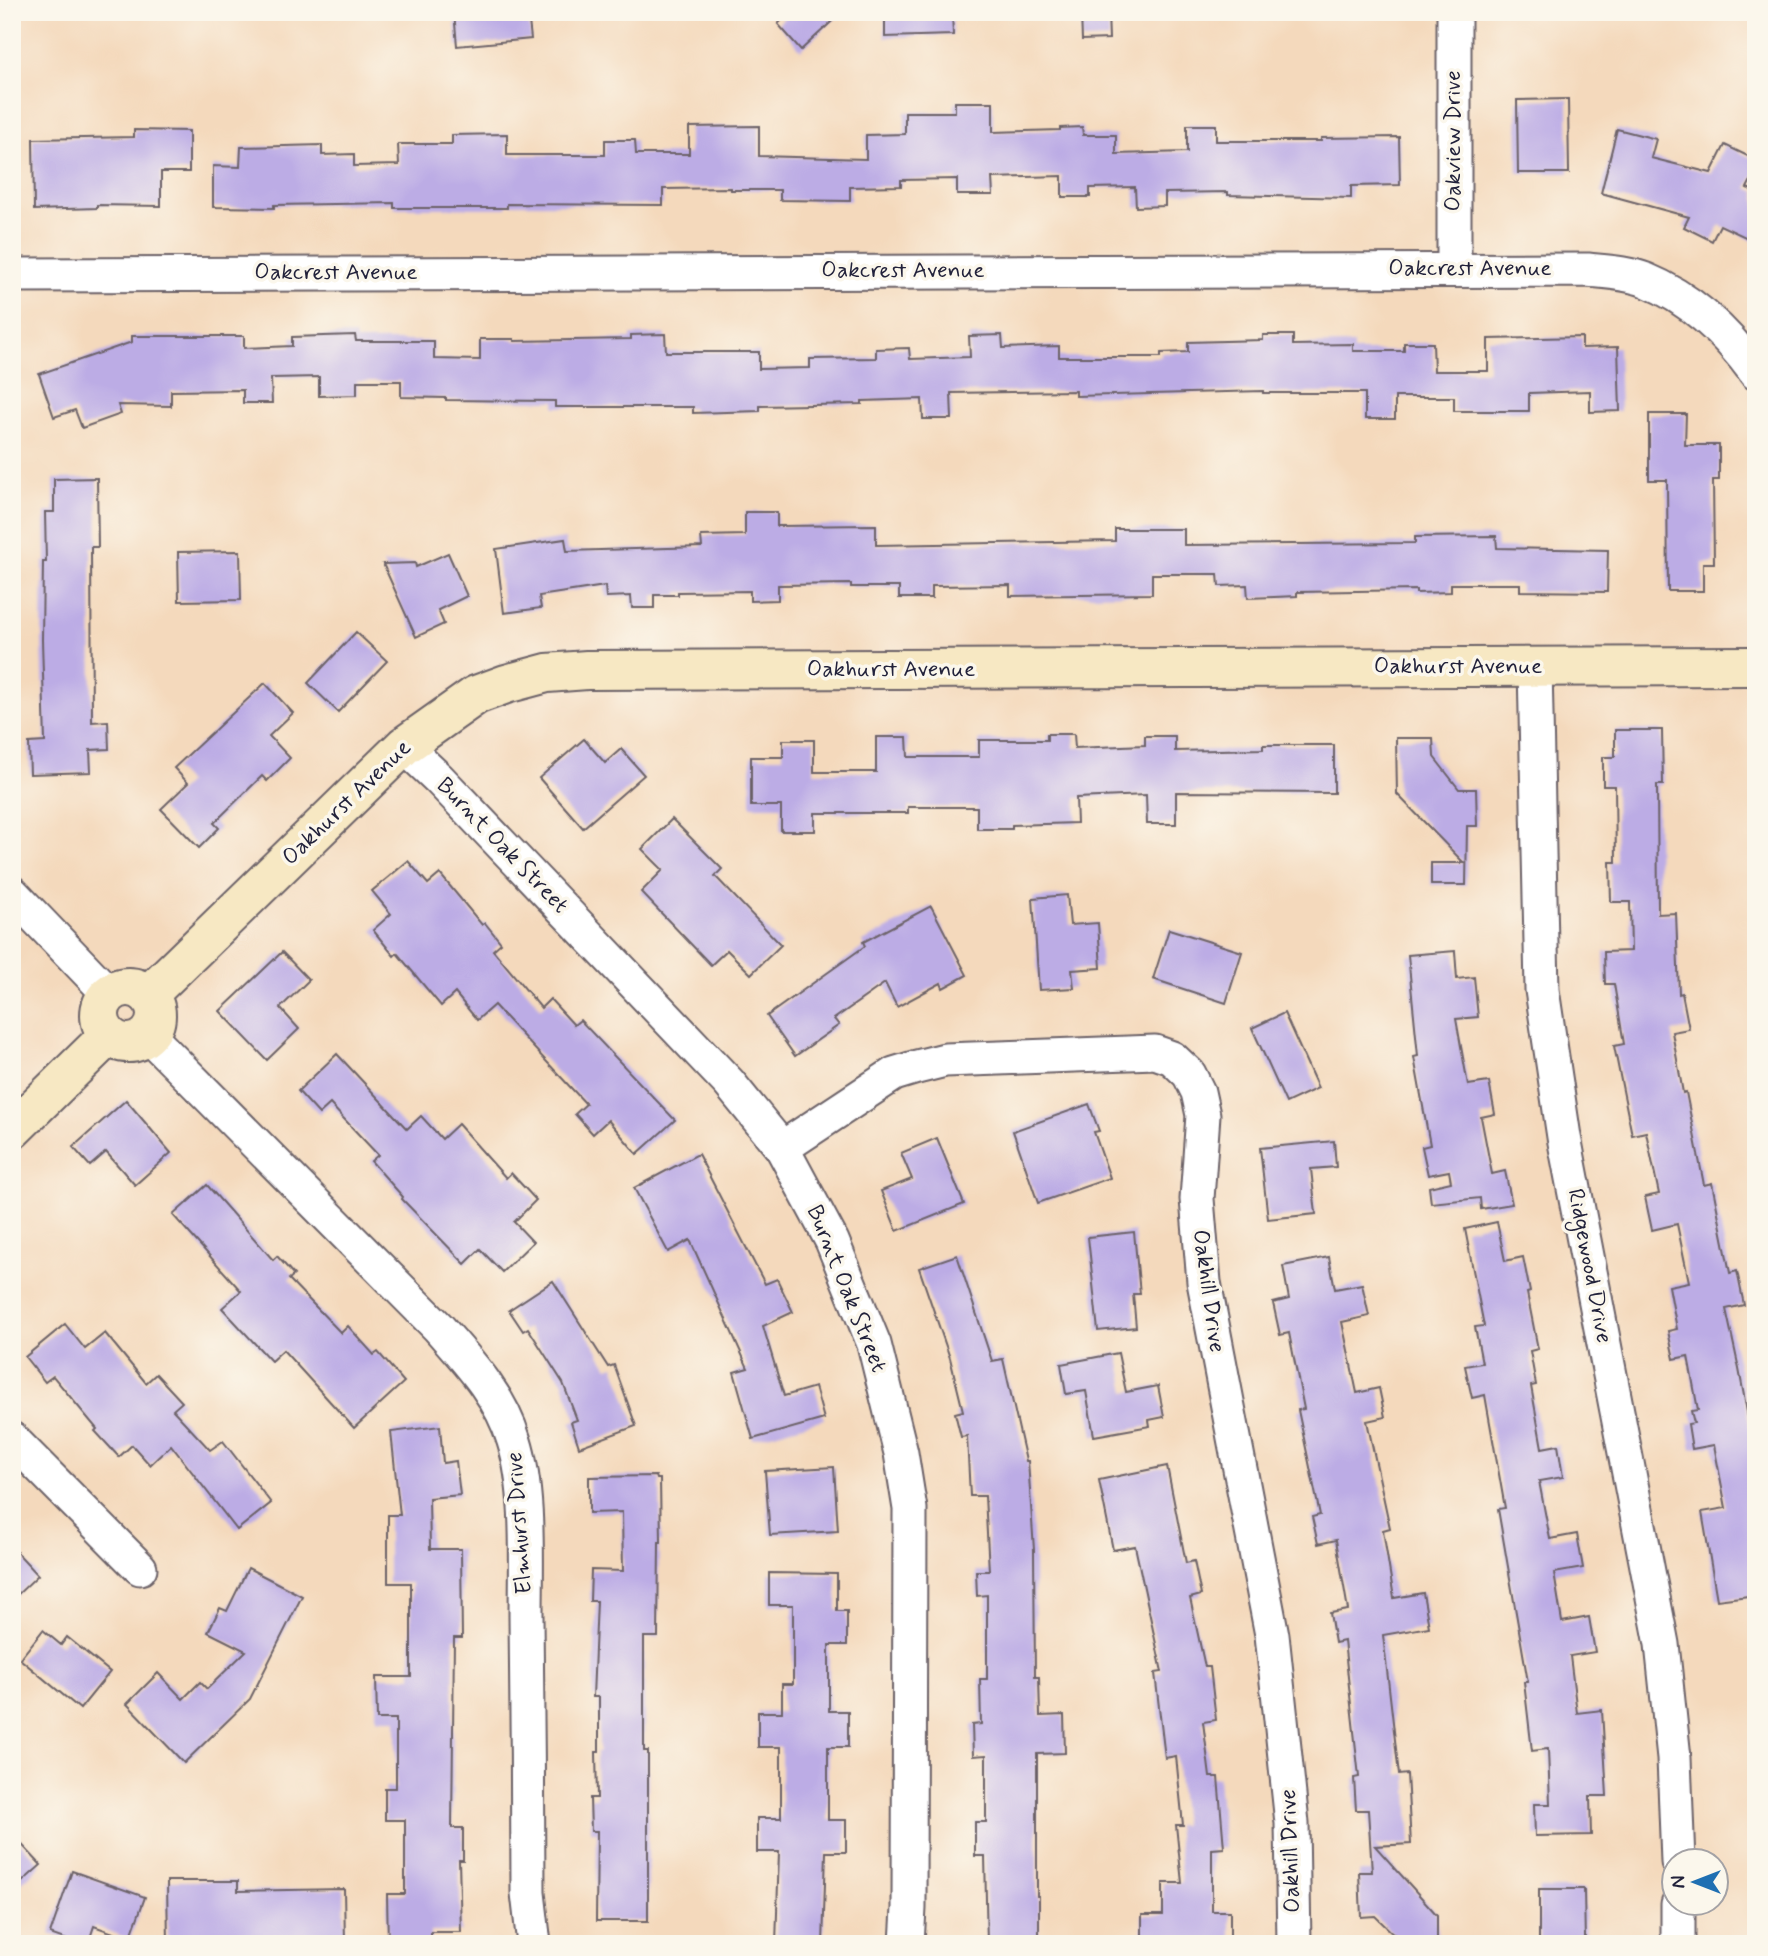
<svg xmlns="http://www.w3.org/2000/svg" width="1768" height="1956" font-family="Mynerve,sans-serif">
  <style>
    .building { fill: #bcace5 }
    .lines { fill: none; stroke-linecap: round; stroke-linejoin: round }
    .street-casing { stroke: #6c6268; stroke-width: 37 }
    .secondary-casing { stroke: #6c6268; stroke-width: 42 }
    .street { stroke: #fff; stroke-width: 33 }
    .secondary { stroke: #f7e8c3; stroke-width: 38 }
    .labels { text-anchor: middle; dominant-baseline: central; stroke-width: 7; stroke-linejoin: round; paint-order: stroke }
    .street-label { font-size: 23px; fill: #22223b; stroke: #fbf7ec }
  </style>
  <rect width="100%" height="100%" fill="#fbf7ec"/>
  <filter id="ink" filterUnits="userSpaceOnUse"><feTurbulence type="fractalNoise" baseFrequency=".0143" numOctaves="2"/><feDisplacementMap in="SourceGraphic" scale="14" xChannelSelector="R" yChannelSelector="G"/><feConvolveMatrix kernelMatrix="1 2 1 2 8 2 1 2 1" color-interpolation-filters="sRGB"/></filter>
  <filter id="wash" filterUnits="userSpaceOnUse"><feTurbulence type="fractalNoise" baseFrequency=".00686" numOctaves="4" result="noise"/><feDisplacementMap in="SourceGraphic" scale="28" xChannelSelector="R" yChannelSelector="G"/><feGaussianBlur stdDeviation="1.57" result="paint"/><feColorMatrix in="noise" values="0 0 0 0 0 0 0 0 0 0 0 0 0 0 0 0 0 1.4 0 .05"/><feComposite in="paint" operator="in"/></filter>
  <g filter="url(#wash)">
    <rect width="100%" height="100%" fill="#f4d9bc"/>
    <g id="blocks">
      <g class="building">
        <polygon points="454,12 528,12 531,39 457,46"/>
        <polygon points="790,12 842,12 801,50 778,24"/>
        <polygon points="885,12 952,12 953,35 885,37"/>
        <polygon points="1081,12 1108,12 1109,39 1082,40"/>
        <polygon points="1568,99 1569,173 1518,173 1517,100"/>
        <polygon points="955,102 993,102 993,132 1060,130 1060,128 1082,127 1083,135 1116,135 1116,154 1187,152 1187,125 1216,125 1216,141 1321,141 1321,138 1399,137 1400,185 1351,186 1351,198 1228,195 1228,192 1165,193 1165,206 1136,207 1135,187 1090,188 1090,197 1062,197 1062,176 992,178 993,195 957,195 957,179 901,180 901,186 850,187 850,201 780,200 780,190 731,190 731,188 663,189 663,205 507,204 507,208 394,208 394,203 274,205 274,208 213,207 213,166 240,167 241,147 322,145 322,155 354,154 354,166 399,165 398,144 452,144 452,135 507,134 507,155 605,155 605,140 635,140 636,154 689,154 689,127 759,126 759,156 866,159 866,135 905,134 905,112 955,112"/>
        <polygon points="1617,129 1656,139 1651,158 1711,173 1725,145 1756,160 1756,171 1747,188 1756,192 1756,242 1720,225 1712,241 1684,227 1689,217 1601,193"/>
        <polygon points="134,130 189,131 189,172 161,172 161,206 97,205 97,208 34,210 33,139 134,137"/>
        <polygon points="665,334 666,352 759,352 759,369 810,368 810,359 876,358 876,349 909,348 910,359 970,357 969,336 1002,335 1003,348 1059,346 1059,357 1161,357 1161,353 1188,352 1188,342 1263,340 1263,335 1293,335 1293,345 1353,344 1353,351 1404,351 1404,343 1433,343 1434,371 1488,371 1488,339 1582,337 1582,348 1618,347 1620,411 1590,412 1590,391 1529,393 1529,411 1454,411 1454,397 1395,397 1395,419 1365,419 1365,393 1263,393 1263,391 1076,396 1076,391 951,393 952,419 923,419 922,399 862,401 862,404 760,406 760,411 693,413 693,407 555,407 555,401 446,400 446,398 401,397 401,381 357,381 357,395 319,396 319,377 271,378 272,403 243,403 243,390 171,391 171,406 118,405 121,414 82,428 75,410 54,417 39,374 132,342 132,336 244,336 244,348 292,346 292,337 355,335 356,341 434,341 434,359 480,360 480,339 514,339 514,341 631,339 631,335"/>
        <polygon points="1649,414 1686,414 1685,445 1719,445 1719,480 1713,480 1714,563 1703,563 1703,591 1668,591 1667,480 1649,480"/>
        <polygon points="97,478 98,547 91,547 92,722 108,721 109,749 90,750 91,772 30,774 29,743 45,742 42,640 43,562 46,562 45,512 54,512 54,479"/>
        <polygon points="745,512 777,512 777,526 876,525 876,545 1115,541 1115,529 1184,529 1184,545 1415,543 1415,537 1496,536 1497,548 1608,550 1607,592 1520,591 1520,584 1451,584 1451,592 1416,593 1416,590 1297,592 1297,596 1248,598 1247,585 1219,586 1218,574 1152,574 1152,594 1010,596 1010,585 932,586 932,598 899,598 899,587 851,587 851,584 778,585 778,600 750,601 750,591 678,592 678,595 654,595 654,608 632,608 631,596 606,597 605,586 539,596 541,608 504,613 496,549 565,539 567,551 702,547 701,536 745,535"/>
        <polygon points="240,551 241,600 179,601 178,552"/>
        <polygon points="448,553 467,596 438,610 444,624 416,637 383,564 415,563 416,567"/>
        <polygon points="356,632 387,661 338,712 308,683"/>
        <polygon points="265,683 293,713 269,736 290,758 267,781 262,776 214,823 219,828 199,848 161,809 188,783 174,768"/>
        <polygon points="1615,730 1662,730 1663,785 1657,785 1658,914 1676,913 1679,994 1682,993 1689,1029 1672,1032 1683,1093 1686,1092 1704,1185 1712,1183 1730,1273 1737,1271 1744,1305 1726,1309 1739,1369 1756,1460 1756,1595 1717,1600 1702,1512 1726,1508 1714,1445 1692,1449 1688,1424 1694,1423 1691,1411 1698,1410 1688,1356 1674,1359 1668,1331 1677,1329 1669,1286 1689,1282 1677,1224 1652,1230 1645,1197 1659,1194 1646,1132 1632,1135 1614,1046 1624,1044 1614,984 1605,984 1604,952 1631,951 1630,902 1611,902 1610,862 1616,862 1615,786 1603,786 1603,757 1615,757"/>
        <polygon points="1047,734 1074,734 1075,748 1145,745 1145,736 1175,736 1175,751 1263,749 1263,745 1334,745 1334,793 1176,792 1176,824 1147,824 1146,795 1076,798 1077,823 1012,825 1012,829 977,829 977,807 908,807 908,813 815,813 815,831 781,831 781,806 751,806 751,757 783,757 783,740 814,740 814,772 876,772 876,737 907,737 908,757 979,757 979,740 1047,740"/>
        <polygon points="1396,738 1433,738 1434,757 1459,789 1476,789 1477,826 1467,826 1466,885 1431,885 1431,863 1464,863 1397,794"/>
        <polygon points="584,739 605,763 621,749 644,775 583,828 539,778"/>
        <polygon points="672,819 722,869 715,876 781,945 751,974 727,950 711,965 641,892 663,870 642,849"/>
        <polygon points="408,861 428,884 440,874 482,925 485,923 501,943 493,950 541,1008 550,999 574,1025 580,1020 675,1120 637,1154 608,1120 593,1134 575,1114 586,1104 494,1005 477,1020 455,993 441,1006 397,953 394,956 373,930 391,914 372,891"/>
        <polygon points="1067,895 1070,925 1098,923 1101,968 1072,970 1074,988 1039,990 1033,898"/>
        <polygon points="931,906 967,975 943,988 941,983 897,1007 885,983 834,1019 839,1025 795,1056 767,1016 865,946 863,942"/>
        <polygon points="1169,929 1242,952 1226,1003 1153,979"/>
        <polygon points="1455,951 1457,979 1474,977 1478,1017 1456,1019 1468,1085 1489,1082 1495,1114 1481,1117 1492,1174 1505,1171 1512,1204 1481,1209 1480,1198 1431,1203 1429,1187 1451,1182 1449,1171 1428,1175 1422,1147 1430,1145 1414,1057 1418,1056 1408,955"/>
        <polygon points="282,952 309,980 280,1008 299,1029 267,1060 220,1011"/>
        <polygon points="1284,1013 1318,1088 1286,1103 1252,1028"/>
        <polygon points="337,1054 407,1129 421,1116 442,1139 458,1124 506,1178 511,1173 536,1200 514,1222 533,1242 502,1272 480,1249 465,1264 402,1199 403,1197 371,1161 378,1155 330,1104 319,1114 298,1091"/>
        <polygon points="126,1100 171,1153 135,1185 106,1152 90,1166 73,1147"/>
        <polygon points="1089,1104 1099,1131 1094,1132 1110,1178 1038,1203 1013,1131"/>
        <polygon points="937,1138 964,1204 897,1231 881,1191 912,1179 901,1153"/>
        <polygon points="1334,1141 1336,1167 1311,1169 1316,1214 1268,1219 1260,1148"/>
        <polygon points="698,1154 765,1284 777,1279 793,1312 763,1326 784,1396 815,1387 824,1419 753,1439 734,1372 748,1368 690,1240 668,1252 634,1188"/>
        <polygon points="207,1185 273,1260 277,1256 294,1275 289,1279 341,1333 348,1326 374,1355 378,1352 404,1382 354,1428 283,1350 271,1361 222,1308 241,1291 173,1215"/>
        <polygon points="1497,1222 1505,1261 1523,1257 1530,1292 1527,1293 1538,1349 1530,1351 1536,1385 1531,1386 1542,1448 1558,1445 1563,1477 1539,1481 1550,1539 1577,1534 1583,1568 1554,1573 1562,1622 1589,1617 1595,1652 1570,1656 1577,1713 1602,1710 1607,1796 1590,1796 1591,1835 1535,1836 1534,1804 1550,1804 1548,1749 1532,1751 1524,1682 1528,1682 1498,1509 1505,1508 1485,1395 1472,1398 1465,1366 1482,1363 1475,1327 1484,1326 1465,1229"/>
        <polygon points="1134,1232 1140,1294 1133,1294 1136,1327 1098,1331 1088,1237"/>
        <polygon points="957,1255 992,1361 1003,1359 1026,1461 1028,1461 1034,1550 1035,1677 1039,1677 1040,1716 1064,1715 1065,1753 1037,1754 1037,1896 1039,1896 1039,1944 987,1944 985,1856 975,1856 975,1822 986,1822 986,1755 973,1756 972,1725 981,1724 980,1679 987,1679 987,1595 977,1596 976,1571 989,1571 985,1496 970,1496 967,1436 961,1437 955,1413 963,1411 950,1358 919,1268"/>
        <polygon points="1329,1257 1335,1289 1362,1284 1369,1316 1342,1322 1357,1393 1379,1388 1385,1417 1367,1421 1390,1528 1383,1530 1394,1598 1423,1593 1429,1627 1383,1635 1399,1775 1407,1774 1411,1844 1375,1846 1437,1915 1437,1944 1404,1944 1375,1916 1361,1917 1359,1872 1372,1872 1368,1810 1356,1810 1354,1778 1359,1777 1344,1641 1335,1643 1330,1613 1348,1610 1336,1540 1318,1544 1312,1517 1320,1515 1298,1410 1304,1409 1289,1333 1280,1335 1273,1303 1289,1299 1283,1266"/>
        <polygon points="553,1281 608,1367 614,1365 636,1426 579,1447 571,1422 577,1420 563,1383 528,1328 523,1331 509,1310"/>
        <polygon points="65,1324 85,1349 105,1333 146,1383 156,1374 182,1402 173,1410 210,1450 223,1441 271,1503 237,1530 171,1445 150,1465 132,1445 119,1457 95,1431 97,1429 53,1376 45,1382 25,1357"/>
        <polygon points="1118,1353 1126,1392 1158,1386 1164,1417 1149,1420 1150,1426 1094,1436 1086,1391 1066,1394 1061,1364"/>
        <polygon points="440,1426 443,1463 456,1461 460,1495 429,1498 430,1549 461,1549 462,1638 454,1638 452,1828 463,1828 463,1860 459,1860 461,1932 431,1932 431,1944 388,1944 387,1894 405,1894 405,1820 385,1820 385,1788 396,1788 396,1719 377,1719 376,1677 411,1677 411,1583 388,1583 388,1515 400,1515 391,1432"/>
        <polygon points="1167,1466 1186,1563 1194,1561 1201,1595 1190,1598 1205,1667 1210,1667 1216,1720 1203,1722 1210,1777 1218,1777 1224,1848 1212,1849 1212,1911 1230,1911 1230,1944 1142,1944 1142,1915 1163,1915 1163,1883 1182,1883 1176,1825 1183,1825 1176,1756 1165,1758 1155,1673 1162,1672 1135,1546 1113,1550 1099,1480"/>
        <polygon points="834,1467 838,1531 770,1535 765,1471"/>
        <polygon points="656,1476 657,1479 660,1479 661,1542 659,1542 658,1637 644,1637 644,1751 648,1751 648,1921 596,1921 597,1831 591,1831 590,1798 597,1798 596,1752 599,1752 599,1697 593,1697 597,1601 590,1601 591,1570 623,1571 622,1512 589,1513 589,1477"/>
        <polygon points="12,1547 38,1575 12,1600"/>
        <polygon points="248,1568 302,1596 250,1699 184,1763 127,1704 158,1673 183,1699 200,1682 207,1689 246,1651 208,1632 220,1608 227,1611"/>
        <polygon points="769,1573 837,1574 837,1611 847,1611 847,1645 829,1645 829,1711 848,1711 848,1747 828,1747 828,1820 846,1820 846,1852 826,1852 823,1944 776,1944 779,1852 757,1852 757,1818 781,1818 781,1747 758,1747 758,1712 782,1712 782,1684 793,1684 793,1605 769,1605"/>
        <polygon points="43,1630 61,1645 67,1637 110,1672 80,1709 20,1659"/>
        <polygon points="12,1834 41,1865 12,1891"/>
        <polygon points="72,1871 145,1897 130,1939 94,1926 88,1944 78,1944 50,1934"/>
        <polygon points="167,1881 238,1881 238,1891 344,1889 345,1944 168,1944"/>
        <polygon points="1539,1889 1584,1889 1585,1944 1539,1944"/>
      </g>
    </g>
  </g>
  <g filter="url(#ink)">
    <use href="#blocks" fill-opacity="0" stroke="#6c6268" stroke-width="2"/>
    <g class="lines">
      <defs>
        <g id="street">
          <polyline points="1454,269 1454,12"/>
          <path d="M12,275L1588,270C1607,272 1628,273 1646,280C1692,299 1728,334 1756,373"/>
          <polyline points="1535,667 1542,990 1564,1137 1662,1644 1674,1758 1678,1862"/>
          <polyline points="404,746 439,779 729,1083 782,1148 832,1241 874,1344 901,1453 910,1509 909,1908 907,1944"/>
          <polyline points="12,893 109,994"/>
          <path d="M148,1035L438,1327C468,1361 501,1396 514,1441C530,1491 526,1563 526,1616C527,1708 528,1801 528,1893L534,1944"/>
          <polyline points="782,1148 894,1074 917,1067 945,1060 1155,1052 1172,1058 1189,1074 1198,1092 1203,1115 1197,1199 1204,1282 1272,1635 1292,1823 1294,1944"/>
          <polyline points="12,1439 140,1568"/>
          <polyline points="1678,1904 1678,1944"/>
        </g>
        <g id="secondary">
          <circle cx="128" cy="1015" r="28"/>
          <polyline points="148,995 404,746 476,695 506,684 547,673 587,670 1756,666"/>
          <polyline points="12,1130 108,1036"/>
        </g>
      </defs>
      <use href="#street" class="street-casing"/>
      <use href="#secondary" class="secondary-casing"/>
      <use href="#street" class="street"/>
      <use href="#secondary" class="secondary"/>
    </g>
  </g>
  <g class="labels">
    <g class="street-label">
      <text transform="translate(1454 141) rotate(-90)">Oakview Drive</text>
      <text x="1470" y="269">Oakcrest Avenue</text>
      <text x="903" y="271">Oakcrest Avenue</text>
      <text x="336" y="273">Oakcrest Avenue</text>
      <text x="1458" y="667">Oakhurst Avenue</text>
      <text x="891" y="670">Oakhurst Avenue</text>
      <text transform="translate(347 803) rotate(-44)">Oakhurst Avenue</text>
      <text transform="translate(502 846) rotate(46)">Burnt Oak Street</text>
      <text transform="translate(1589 1266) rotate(79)">Ridgewood Drive</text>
      <text transform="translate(846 1289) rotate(68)">Burnt Oak Street</text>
      <text transform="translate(1208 1291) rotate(82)">Oakhill Drive</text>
      <text transform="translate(520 1523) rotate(-94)">Elmhurst Drive</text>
      <text transform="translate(1291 1851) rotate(-92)">Oakhill Drive</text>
    </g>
  </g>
  <rect width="1768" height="1956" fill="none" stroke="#fbf7ec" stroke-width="42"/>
  <g transform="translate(1695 1882) rotate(270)"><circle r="33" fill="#fbf7ec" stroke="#a4a2a5" stroke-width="2"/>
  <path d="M0-5L12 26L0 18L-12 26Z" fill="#1f6fb2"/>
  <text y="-10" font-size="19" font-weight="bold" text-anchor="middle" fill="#22223b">N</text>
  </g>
</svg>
